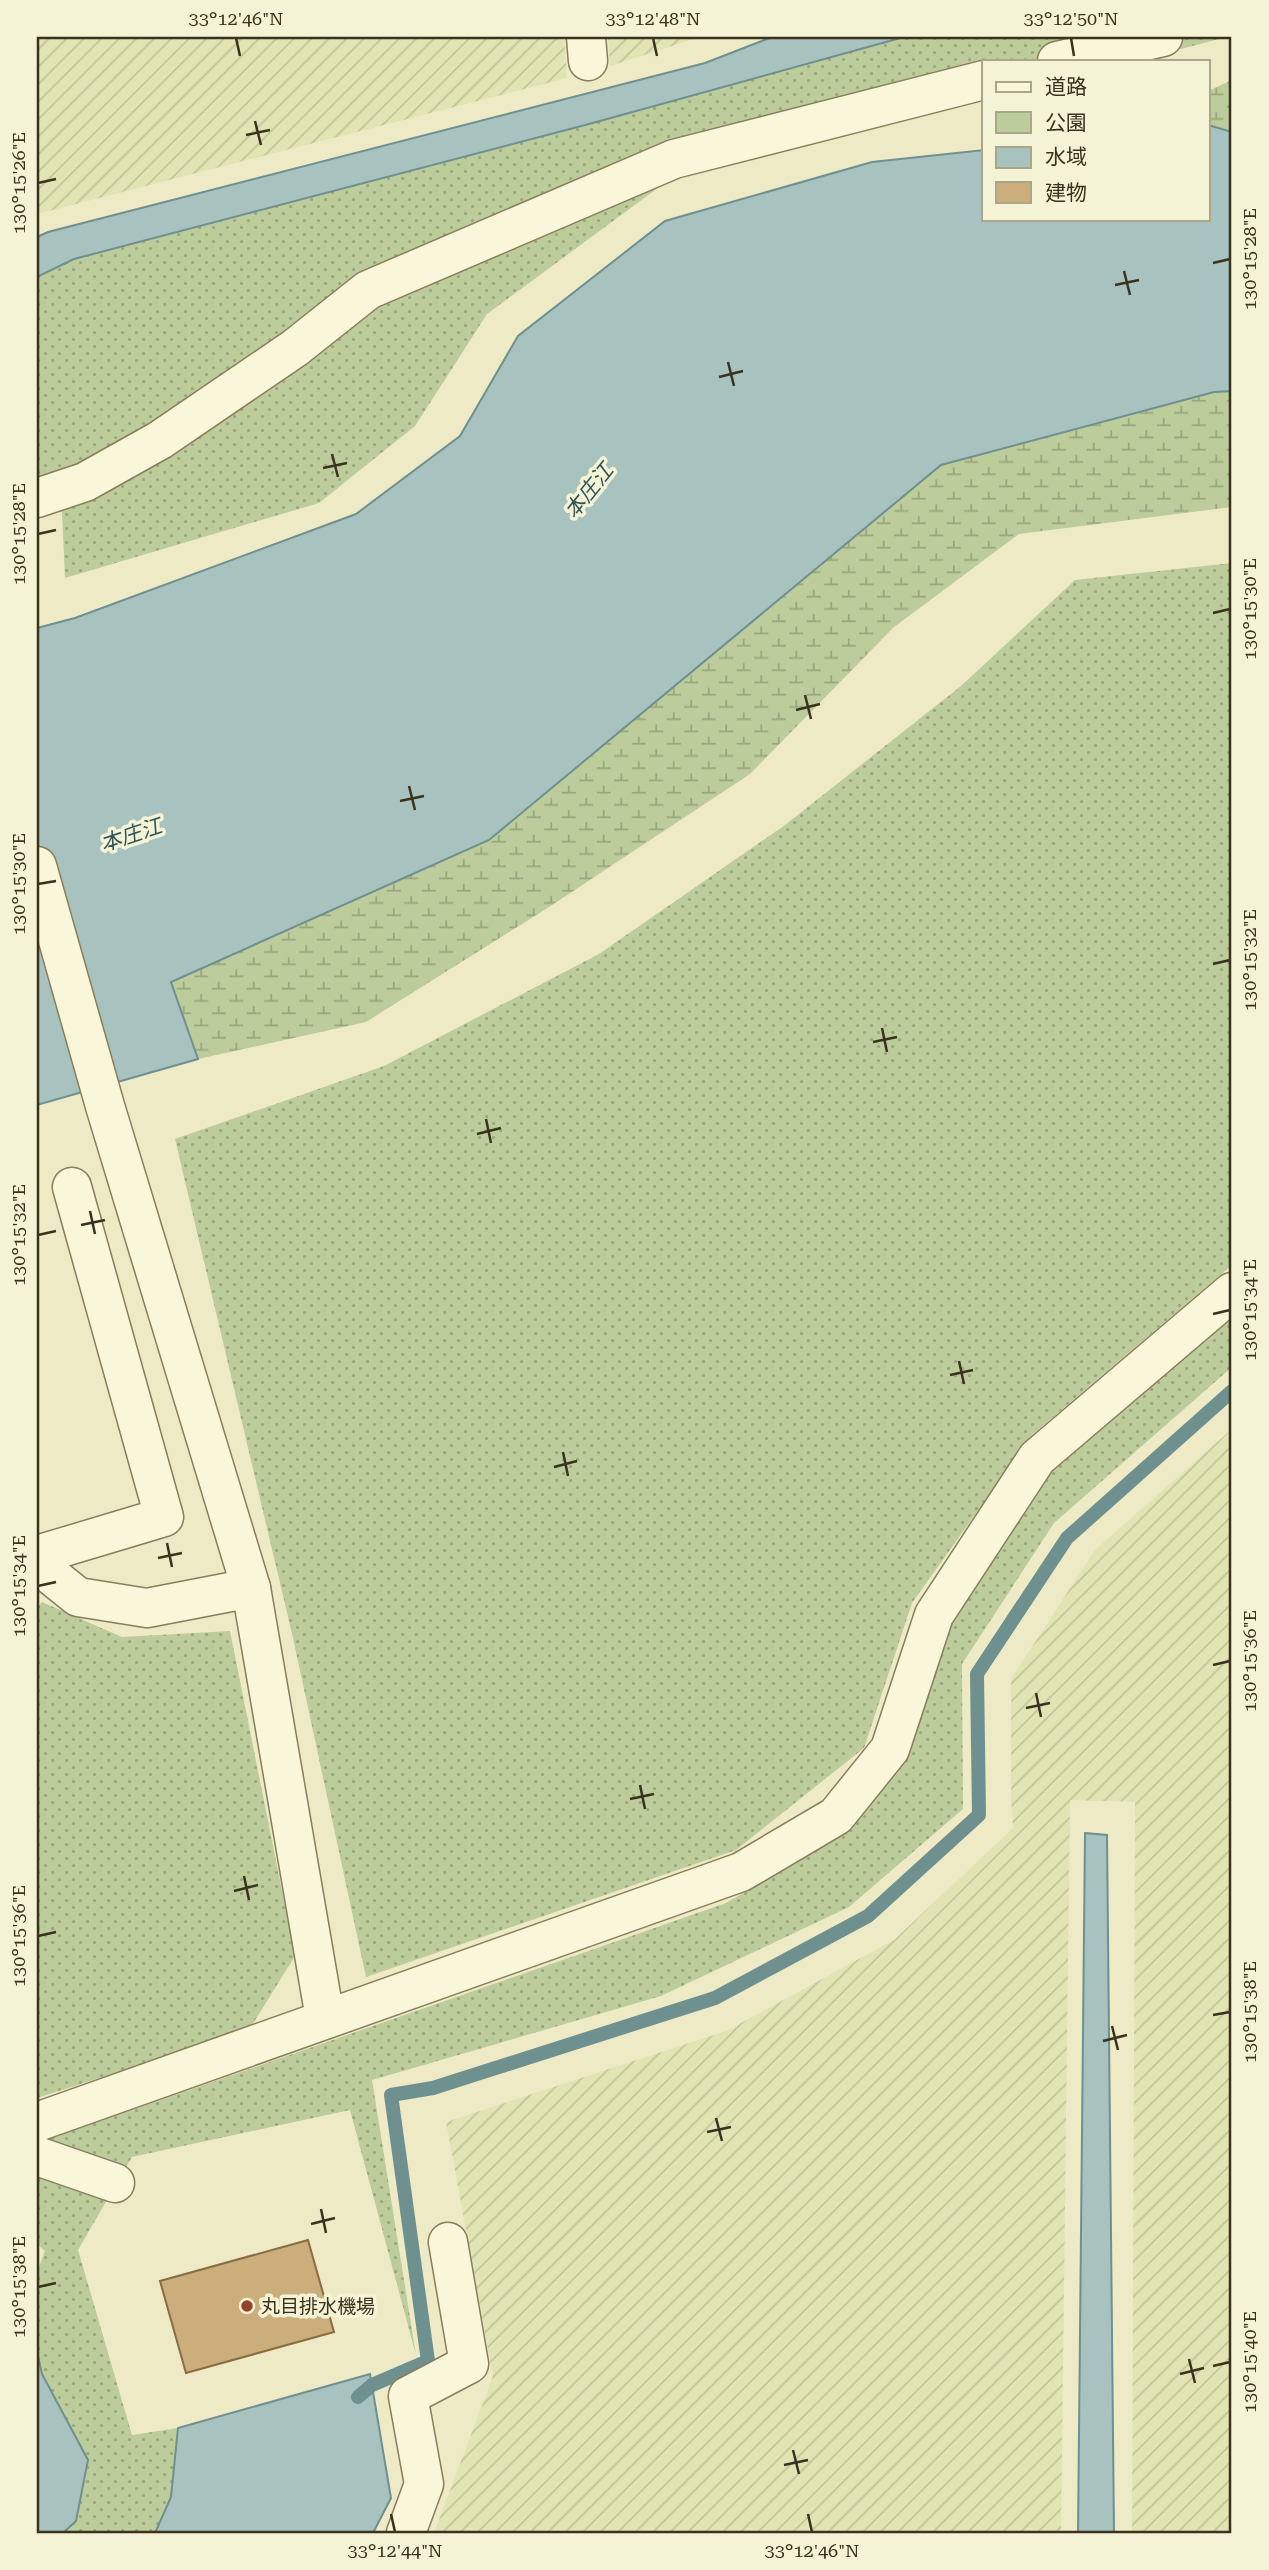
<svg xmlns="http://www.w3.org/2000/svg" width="1269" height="2570" font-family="'Roboto Serif','Noto Sans JP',serif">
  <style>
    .farmland { fill: url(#farmland-furrows) }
    .green { fill: url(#green-dots) }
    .wetland { fill: url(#wetland-marsh) }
    .water { fill: #a7c2bf; stroke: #6e908f; stroke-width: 2 }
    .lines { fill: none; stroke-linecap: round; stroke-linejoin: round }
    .stream { stroke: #6e908f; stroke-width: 14 }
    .building { fill: #ccae7c; stroke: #886c42; stroke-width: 2 }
    .minor-casing { stroke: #897d5c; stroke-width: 41 }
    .minor { stroke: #f9f6d9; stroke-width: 38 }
    .ticks { fill: none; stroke: #3a321f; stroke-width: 2.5 }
    .poi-dot { fill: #98422c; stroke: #f5f3d5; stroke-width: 2.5 }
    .labels { text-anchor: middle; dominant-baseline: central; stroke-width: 7; stroke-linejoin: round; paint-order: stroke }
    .poi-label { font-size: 19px; fill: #3a321f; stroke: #f5f3d5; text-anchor: start }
    .water-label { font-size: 21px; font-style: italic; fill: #2f5359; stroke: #f5f3d5 }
    .neatline { fill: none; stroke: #3a321f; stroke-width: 2.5 }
    .ticks-label { font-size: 18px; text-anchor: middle; fill: #3a321f }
  </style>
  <defs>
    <pattern id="farmland-furrows" width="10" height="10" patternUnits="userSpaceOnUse" patternTransform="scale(1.75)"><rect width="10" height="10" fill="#e1e4b3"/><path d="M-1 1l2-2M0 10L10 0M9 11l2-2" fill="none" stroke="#c2c49a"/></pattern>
    <pattern id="green-dots" width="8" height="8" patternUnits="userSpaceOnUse" patternTransform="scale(1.75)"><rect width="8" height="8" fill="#bccc9a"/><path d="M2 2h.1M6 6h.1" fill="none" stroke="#9aa67d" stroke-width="1.8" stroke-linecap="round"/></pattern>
    <pattern id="wetland-marsh" width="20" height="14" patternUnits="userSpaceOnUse" patternTransform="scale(1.75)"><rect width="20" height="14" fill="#bccc9a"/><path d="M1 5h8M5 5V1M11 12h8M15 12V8" fill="none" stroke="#9aa67d"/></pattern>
  </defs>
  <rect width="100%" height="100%" fill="#eeeac6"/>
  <g class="farmland">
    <polygon points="37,37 564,37 567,78 37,214"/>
    <polygon points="608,37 700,37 610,66"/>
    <polygon points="1232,1429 1232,2533 1132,2533 1135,1802 1070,1800 1061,2533 434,2533 493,2376 446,2122 726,2031 894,1940 1013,1828 1011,1798 1011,1679 1095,1550"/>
  </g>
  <g class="green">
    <polygon points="904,37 1227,37 1134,61 984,61 984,99 670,179 487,314 415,426 319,503 65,578 62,512 37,476 37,277 74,259 589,124"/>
    <polygon points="1232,563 1232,1265 1032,1435 912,1603 864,1748 736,1850 366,1977 293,1638 175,1139 384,1066 599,954 785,825 961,686 1075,580"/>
    <polygon points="1232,1308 1232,1367 1054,1523 962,1664 963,1809 849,1907 661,1996 372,2080 416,2355 350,2110 132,2157 78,2250 132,2435 178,2428 171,2497 155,2533 63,2533 67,2529 88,2460 42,2374 37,2352 37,2272 45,2251 37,2244 37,2143 726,1903 844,1835 900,1761 945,1619 1043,1471"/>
    <polygon points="42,1602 122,1637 230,1631 295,1956 249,2030 37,2098 37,1608"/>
  </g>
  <g class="wetland">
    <polygon points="1232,80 1232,132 1208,126 1208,91"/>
    <polygon points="1232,307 1232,507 1019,534 894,627 750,774 546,909 366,1022 198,1059 37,1105 687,504"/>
  </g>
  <g class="water">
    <polygon points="772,37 904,37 589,124 74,259 37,277 37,237 48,232 705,63"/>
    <polygon points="1208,125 1232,132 1232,391 1214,392 941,465 489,840 171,982 198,1059 37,1105 37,628 75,618 356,514 460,436 518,336 665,221 872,162 984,150 984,219 1208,219"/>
    <polygon points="1085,1833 1107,1835 1114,2533 1078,2533"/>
    <polygon points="37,2352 42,2374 88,2460 76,2521 63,2533 37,2533"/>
    <polygon points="370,2374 391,2498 373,2533 155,2533 171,2497 178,2428"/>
  </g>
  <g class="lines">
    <polyline class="stream" points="358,2397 372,2385 428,2361 391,2095 433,2088 715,1998 868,1916 979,1815 977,1674 1067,1538 1232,1391"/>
  </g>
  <polygon class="building" points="308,2240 334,2332 186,2373 160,2281"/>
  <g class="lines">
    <defs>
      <g id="minor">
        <polyline points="586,37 588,61"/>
        <polyline points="1057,61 1163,37"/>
        <polyline points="37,498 85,482 160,440 295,348 368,290 674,159 984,80"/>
        <polyline points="37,866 105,1106 251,1588 325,2018"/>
        <polyline points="37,1555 164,1517 72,1187"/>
        <polyline points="37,1564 78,1597 147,1608 251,1588"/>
        <polyline points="37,2122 741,1872 836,1816 890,1749 934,1615 1037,1458 1232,1292"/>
        <polyline points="37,2156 115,2183"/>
        <polyline points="406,2533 424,2484 408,2396 469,2364 448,2242"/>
      </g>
    </defs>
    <use href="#minor" class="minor-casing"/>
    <use href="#minor" class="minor"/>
  </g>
  <path class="ticks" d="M236,38L240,56M653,38L657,56M1071,38L1074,56M255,121L261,145M246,135L270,130M38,183L56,179M1213,263L1230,259M1124,271L1130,295M1115,285L1139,280M728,362L734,386M719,377L743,371M332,454L338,477M323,468L347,463M38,534L56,530M1213,613L1230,609M805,695L811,719M796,710L820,704M409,786L415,810M400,801L424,796M38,884L56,881M1213,964L1230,960M882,1028L887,1052M873,1042L897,1037M486,1119L491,1143M477,1134L501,1128M90,1211L95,1234M81,1225L105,1220M38,1235L56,1231M1213,1314L1230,1310M959,1361L964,1384M950,1375L973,1370M563,1452L568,1476M554,1467L577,1461M167,1543L172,1567M158,1558L182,1553M38,1586L56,1582M1213,1665L1230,1661M1036,1693L1041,1717M1026,1708L1050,1703M640,1785L645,1809M630,1799L654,1794M244,1876L249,1900M234,1891L258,1885M38,1936L56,1932M1213,2015L1230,2012M1112,2026L1118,2050M1103,2041L1127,2035M716,2118L722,2141M707,2132L731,2127M321,2209L326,2233M311,2224L335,2218M38,2287L56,2283M1189,2359L1195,2383M1213,2366L1230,2362M1180,2374L1204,2368M793,2450L799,2474M784,2465L808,2460M391,2514L395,2532M808,2514L812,2532"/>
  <circle class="poi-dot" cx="247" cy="2306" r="7"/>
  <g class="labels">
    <g class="poi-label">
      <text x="261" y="2306">丸目排水機場</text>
    </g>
    <g class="water-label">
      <text transform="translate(589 491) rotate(-51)">本庄江</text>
      <text transform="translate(131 835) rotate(-18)">本庄江</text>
    </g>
  </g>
  <rect width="1269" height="2570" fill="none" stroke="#f5f3d5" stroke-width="77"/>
  <rect x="982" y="60" width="228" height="161" fill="#f5f3d5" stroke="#aaa68c" stroke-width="2"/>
  <rect x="996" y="82" width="35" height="10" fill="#f9f6d9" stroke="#aaa68c" stroke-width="2"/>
  <text x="1045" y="94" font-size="21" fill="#3a321f">道路</text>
  <rect x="996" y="112" width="35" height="21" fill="#bccc9a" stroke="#aaa68c" stroke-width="2"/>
  <text x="1045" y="130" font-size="21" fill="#3a321f">公園</text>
  <rect x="996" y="147" width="35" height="21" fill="#a7c2bf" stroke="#aaa68c" stroke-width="2"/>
  <text x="1045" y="164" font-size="21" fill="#3a321f">水域</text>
  <rect x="996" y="182" width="35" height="21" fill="#ccae7c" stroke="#aaa68c" stroke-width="2"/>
  <text x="1045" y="200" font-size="21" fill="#3a321f">建物</text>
  <rect x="38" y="38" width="1192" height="2494" class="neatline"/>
  <g class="ticks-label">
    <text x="236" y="25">33°12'46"N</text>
    <text x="653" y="25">33°12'48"N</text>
    <text x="1071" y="25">33°12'50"N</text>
    <text transform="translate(19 183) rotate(-90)" y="6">130°15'26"E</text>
    <text transform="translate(1250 259) rotate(-90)" y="6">130°15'28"E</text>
    <text transform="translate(19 534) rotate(-90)" y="6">130°15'28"E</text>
    <text transform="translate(1250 609) rotate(-90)" y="6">130°15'30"E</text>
    <text transform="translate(19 884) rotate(-90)" y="6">130°15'30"E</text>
    <text transform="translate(1250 960) rotate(-90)" y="6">130°15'32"E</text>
    <text transform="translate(19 1235) rotate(-90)" y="6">130°15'32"E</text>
    <text transform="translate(1250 1310) rotate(-90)" y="6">130°15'34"E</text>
    <text transform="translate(19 1586) rotate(-90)" y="6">130°15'34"E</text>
    <text transform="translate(1250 1661) rotate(-90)" y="6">130°15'36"E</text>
    <text transform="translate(19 1936) rotate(-90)" y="6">130°15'36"E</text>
    <text transform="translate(1250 2012) rotate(-90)" y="6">130°15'38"E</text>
    <text transform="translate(19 2287) rotate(-90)" y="6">130°15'38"E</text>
    <text transform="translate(1250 2362) rotate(-90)" y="6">130°15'40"E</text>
    <text x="395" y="2557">33°12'44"N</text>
    <text x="812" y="2557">33°12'46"N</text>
  </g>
</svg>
